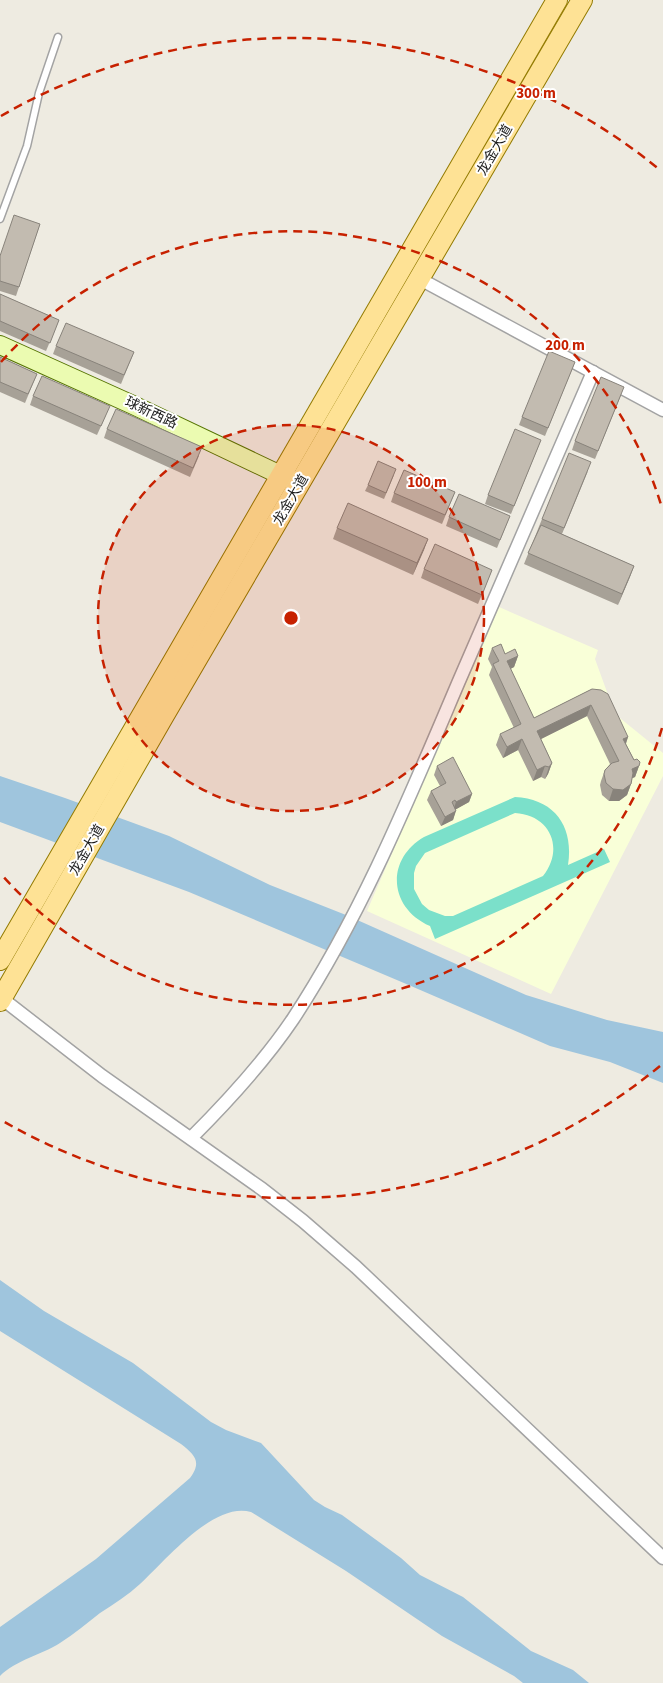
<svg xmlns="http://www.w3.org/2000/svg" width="663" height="1683" font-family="'Source Sans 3','Noto Sans SC',sans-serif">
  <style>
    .education { fill: #f9ffd8 }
    .pitch { fill: #7be0ca; fill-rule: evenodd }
    .water { fill: #9fc5dd }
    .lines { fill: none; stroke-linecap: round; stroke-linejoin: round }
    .lane-casing { stroke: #a3a3a3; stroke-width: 9 }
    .street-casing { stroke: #a3a3a3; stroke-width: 15 }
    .secondary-casing { stroke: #557401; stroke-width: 20 }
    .primary-casing { stroke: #937b00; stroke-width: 22 }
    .lane { stroke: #fff; stroke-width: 6 }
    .street { stroke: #fff; stroke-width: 12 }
    .secondary { stroke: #ebfbb1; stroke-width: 18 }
    .primary { stroke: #fee295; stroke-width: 20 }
    .wall { fill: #a7a197 }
    .shaded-wall { fill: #88837b }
    .building { fill: #c2bbb0; stroke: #88837b }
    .ring { fill: none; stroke: #c72100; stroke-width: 2.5; stroke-dasharray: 9 6 }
    .labels { text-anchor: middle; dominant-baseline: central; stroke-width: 4; stroke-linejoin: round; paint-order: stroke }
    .street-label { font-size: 14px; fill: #1c1c1c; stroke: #fff }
    .centre { fill: #c72100; stroke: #fff; stroke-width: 2.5 }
    .ring-label { font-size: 15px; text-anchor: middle; font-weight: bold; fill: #c72100; stroke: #fff; stroke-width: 4; stroke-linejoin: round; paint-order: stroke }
  </style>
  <rect width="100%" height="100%" fill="#eeebe1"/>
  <polygon class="education" points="499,607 598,650 595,659 615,714 663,753 663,776 551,994 367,911"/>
  <path class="pitch" d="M515,797C555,799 574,827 568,865L604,849L610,862L435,939L430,926C389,908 385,860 424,837ZM515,813C550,815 565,848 543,876L453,916H445L429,910L422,904L414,889V873L416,866L425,853Z"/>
  <g class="water">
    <polygon points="0,776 65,798 169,836 270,885 346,915 526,995 607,1020 663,1032 663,1083 610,1062 550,1046 411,986 189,892 0,822"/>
    <path d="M0,1280L44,1311L133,1363L211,1422L226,1430L261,1443L314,1500L325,1507L342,1515L401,1558L420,1575L463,1597L531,1651L573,1670L589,1683H523L514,1676L442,1636L346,1571L251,1512C214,1501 165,1561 140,1584C128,1595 114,1604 100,1613C87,1623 74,1634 60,1643C41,1655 16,1660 0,1676V1627L96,1559L190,1478C202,1462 195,1455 181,1444L0,1331Z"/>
  </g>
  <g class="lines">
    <defs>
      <polyline id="lane" points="0,219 27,146 39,93 58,37"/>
      <g id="street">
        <polyline points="420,279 663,410"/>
        <polyline points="0,997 102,1076 262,1189 303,1221 356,1267 663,1558"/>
        <path d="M191,1138C228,1101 264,1062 293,1019C362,914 410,796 459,681C503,578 548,475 593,372"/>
      </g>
      <polyline id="secondary" points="0,345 133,405 293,481"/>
      <g id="primary">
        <polyline points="0,960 557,0"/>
        <polyline points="0,1001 163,717 582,0"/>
      </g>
    </defs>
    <use href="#lane" class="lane-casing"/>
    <use href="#street" class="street-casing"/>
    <use href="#secondary" class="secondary-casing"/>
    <use href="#primary" class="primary-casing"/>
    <use href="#lane" class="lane"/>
    <use href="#street" class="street"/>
    <use href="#secondary" class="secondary"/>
    <use href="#primary" class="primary"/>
  </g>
  <g class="wall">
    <polygon points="40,224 16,296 0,291 0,256"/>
    <polygon points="0,294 59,320 46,351 0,331"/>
    <polygon points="56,346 134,352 121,384 53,354"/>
    <polygon points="0,357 37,374 25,403 0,392"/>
    <polygon points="575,362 545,436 519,425 522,417"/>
    <polygon points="621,395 595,459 572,450 575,441"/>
    <polygon points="33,396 106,415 97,435 30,405"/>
    <polygon points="107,429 199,456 190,477 104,438"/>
    <polygon points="541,440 511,514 485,504 488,495"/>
    <polygon points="588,471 562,534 634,566 618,605 524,564 542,519"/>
    <polygon points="394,475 384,499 365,491 368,485"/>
    <polygon points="455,492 442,524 391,502 394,493"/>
    <polygon points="510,516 497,548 446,526 449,517"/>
    <polygon points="337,528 428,539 413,575 333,539"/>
    <polygon points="424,569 492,570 478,604 421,578"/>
    <polygon points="492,648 505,654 518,656 514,667 510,669 534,718 592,689 628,737 626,744 634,760 639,766 635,777 632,778 631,784 627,795 619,801 609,801 602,795 600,785 601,781 605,770 610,764 587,716 541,739 552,763 548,774 545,779 541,777 533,781 518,750 503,758 496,745 500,734 514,728 489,675 492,667 488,659"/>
    <polygon points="437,766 472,794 469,802 456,809 453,820 441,826 427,800 431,791 440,786 434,775"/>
  </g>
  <g class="shaded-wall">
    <polygon points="428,539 424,550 413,575 417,563"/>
    <polygon points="634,566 630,577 618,605 622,594"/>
    <polygon points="518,656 514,667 503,673 507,661"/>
    <polygon points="591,705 587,716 533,743 537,731"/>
    <polygon points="628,737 624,748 623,739"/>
    <polygon points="522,739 518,750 503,758 507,747"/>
    <polygon points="552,763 548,774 545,779 549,767"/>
    <polygon points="545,766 541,777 533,781 537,770"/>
    <polygon points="639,766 635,777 628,780 632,769"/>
    <polygon points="631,784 627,795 619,801 609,801 613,789"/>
    <polygon points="472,794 469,802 453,811 456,802"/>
    <polygon points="456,811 453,820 441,826 445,817"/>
  </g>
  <g class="building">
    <polygon points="14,215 40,224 19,287 0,281 0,256"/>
    <polygon points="0,294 59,320 50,343 0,321"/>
    <polygon points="66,323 134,352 124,375 56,346"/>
    <polygon points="549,351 575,362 548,428 522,417"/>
    <polygon points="0,357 37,374 28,394 0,382"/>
    <polygon points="42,376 110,406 101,426 33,396"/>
    <polygon points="601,377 624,387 598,451 575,441"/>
    <polygon points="116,409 202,447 193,468 107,429"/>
    <polygon points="515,429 541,440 514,506 488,495"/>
    <polygon points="569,453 591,462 564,528 542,519"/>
    <polygon points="378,461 396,469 386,493 368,485"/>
    <polygon points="404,470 455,492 445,515 394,493"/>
    <polygon points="459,494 510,516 500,540 449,517"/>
    <polygon points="348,503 428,539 417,563 337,528"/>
    <polygon points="541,525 634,566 622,594 528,553"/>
    <polygon points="435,544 492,570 482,595 424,569"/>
    <polygon points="501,644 505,654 515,649 518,656 507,661 534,718 592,689 601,690 608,694 628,737 623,739 634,760 637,759 640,762 639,766 632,769 633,773 631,784 623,790 613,789 606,783 604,774 605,770 612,763 619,761 591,705 537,731 552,763 549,767 545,766 537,770 522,739 507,747 500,734 521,724 493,664 499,661 492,648"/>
    <polygon points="453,757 472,794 456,802 455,800 452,802 456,811 445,817 431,791 446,783 437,766"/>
  </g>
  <circle cx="291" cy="618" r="193" fill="#c72100" fill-opacity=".12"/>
  <g class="ring">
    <circle cx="291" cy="618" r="193"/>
    <path d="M662 728A387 387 0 0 1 1 874M1 362A387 387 0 0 1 662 508"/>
    <path d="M660 1066A580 580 0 0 1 1 1120M1 116A580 580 0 0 1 660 170"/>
  </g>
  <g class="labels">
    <g class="street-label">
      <text transform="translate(495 150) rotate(-60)">龙金大道</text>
      <text transform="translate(151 413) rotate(25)">球新西路</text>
      <text transform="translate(291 500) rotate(-60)">龙金大道</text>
      <text transform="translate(87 850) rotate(-60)">龙金大道</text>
    </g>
  </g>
  <circle cx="291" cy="618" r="8" class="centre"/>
  <g class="ring-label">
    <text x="536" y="98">300 m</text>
    <text x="565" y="350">200 m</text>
    <text x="427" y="487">100 m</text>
  </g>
</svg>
